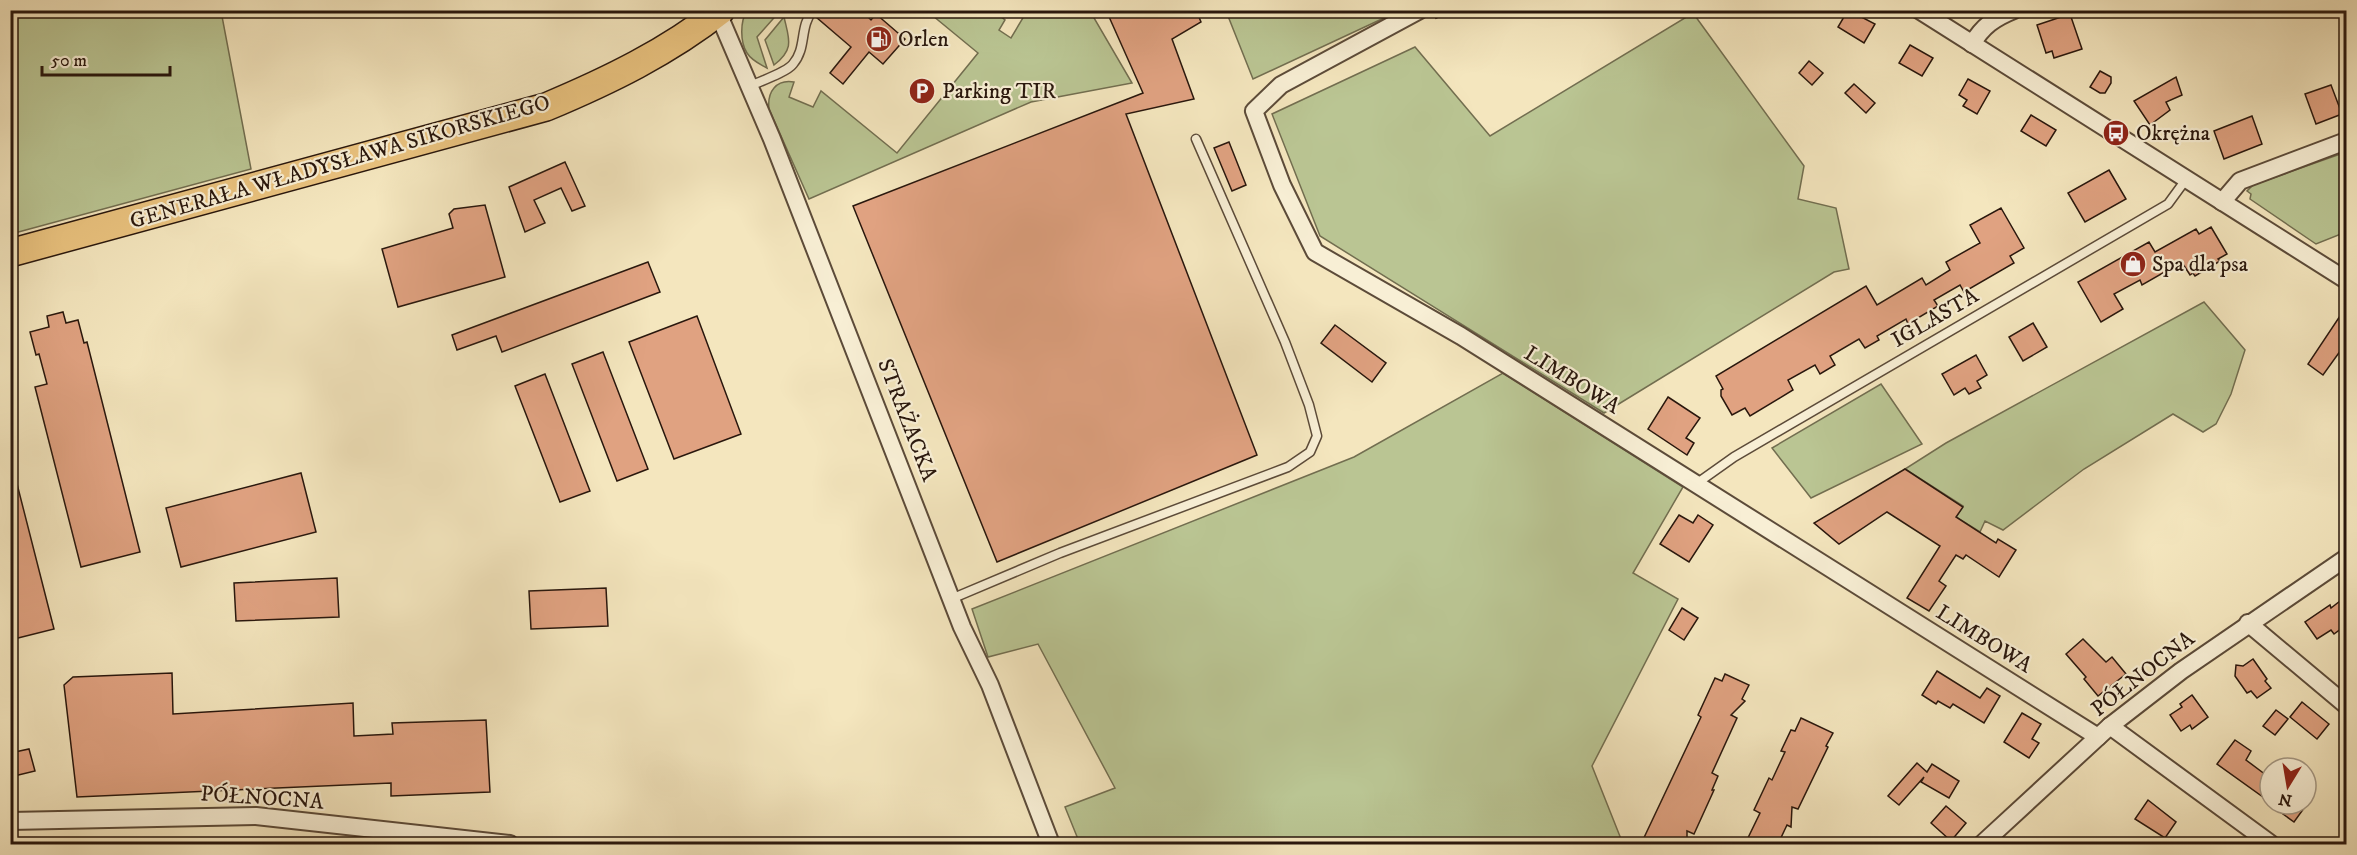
<svg xmlns="http://www.w3.org/2000/svg" width="2357" height="855" font-family="'IM FELL DW Pica',serif">
  <style>
    .green { fill: #bac593; stroke: #726e50; stroke-width: 1.5 }
    .building { fill: #e0a281; stroke: #29170d; stroke-width: 1.5 }
    .lines { fill: none; stroke-linecap: round; stroke-linejoin: round }
    .service-casing { stroke: #5c4b39; stroke-width: 11 }
    .minor-casing { stroke: #5c4b39; stroke-width: 20 }
    .primary-casing { stroke: #29170d; stroke-width: 30 }
    .path { stroke: #29170d; stroke-width: 3; stroke-dasharray: 4.5 3; stroke-linecap: butt }
    .service { stroke: #f8efd5; stroke-width: 8 }
    .minor { stroke: #f8efd5; stroke-width: 16 }
    .primary { stroke: #eac37f; stroke-width: 27 }
    .labels { text-anchor: middle; dominant-baseline: central; stroke-width: 4.5; stroke-linejoin: round; paint-order: stroke }
    .poi-label { font-size: 22px; fill: #29170d; stroke: #f8efd5; text-anchor: start }
    .street-label { font-size: 22px; fill: #29170d; stroke: #f8efd5 }
  </style>
  <rect width="100%" height="100%" fill="#f4e6be"/>
  <filter id="stains"><feTurbulence type="fractalNoise" baseFrequency=".00333" numOctaves="4"/><feColorMatrix values="0 0 0 0 .2 0 0 0 0 .09 0 0 0 0 .02 0 0 0 .5 -.17"/></filter>
  <radialGradient id="worn" r=".72"><stop offset=".6" stop-color="#630" stop-opacity="0"/><stop offset="1" stop-color="#630" stop-opacity=".3"/></radialGradient>
  <g class="green">
    <polygon points="11,10 221,11 251,169 11,234"/>
    <path d="M747,11H780L757,37L767,68C760,64 752,61 747,53C740,42 740,21 747,11Z"/>
    <path d="M927,11H994L1005,20L999,30L1011,38L1027,11H1090L1132,83L1031,102L809,199L769,109C767,92 776,79 794,82L789,97L813,107L821,91L897,153L978,53Z"/>
    <polygon points="1226,11 1226,10 1399,11 1253,79"/>
    <polygon points="1693,13 1804,166 1798,199 1836,208 1849,269 1834,272 1604,413 1320,236 1272,114 1415,47 1490,136"/>
    <path d="M784,17C789,39 795,49 774,65L765,40Z"/>
    <polygon points="2346,152 2346,232 2316,244 2250,199 2251,194 2247,191 2253,185"/>
    <polygon points="2204,302 2245,350 2231,394 2216,424 2203,432 2173,414 2084,469 2003,530 1985,521 1980,532 1956,517 1963,506 1905,469 1946,443"/>
    <polygon points="1503,373 1683,487 1633,573 1678,599 1592,766 1623,844 1080,844 1065,807 1115,788 1038,644 988,657 972,609 1354,457"/>
    <polygon points="1881,384 1922,444 1811,498 1772,448"/>
  </g>
  <g class="building">
    <polygon points="819,10 861,10 871,20 876,14 905,39 883,64 869,52 843,84 830,73 851,47 816,17"/>
    <polygon points="1106,10 1196,10 1201,22 1172,39 1194,99 1126,114 1257,455 997,562 853,206 1143,93"/>
    <polygon points="1848,10 1875,24 1864,43 1838,27"/>
    <polygon points="2070,14 2082,49 2054,58 2052,51 2046,53 2037,25"/>
    <polygon points="1910,45 1933,58 1922,76 1899,63"/>
    <polygon points="1809,61 1823,73 1812,85 1799,73"/>
    <polygon points="2100,71 2111,77 2111,83 2105,93 2100,93 2090,87"/>
    <polygon points="2176,77 2182,95 2166,102 2170,110 2150,125 2134,101"/>
    <polygon points="1968,79 1990,91 1977,114 1963,106 1967,100 1959,95"/>
    <polygon points="1854,84 1875,103 1866,113 1845,93"/>
    <polygon points="2331,85 2342,114 2316,124 2305,94"/>
    <polygon points="2031,115 2056,130 2046,146 2021,131"/>
    <polygon points="2252,116 2262,144 2224,159 2214,131"/>
    <polygon points="1229,142 1246,185 1232,191 1214,148"/>
    <polygon points="565,162 585,206 572,211 561,188 534,200 545,223 525,232 509,187"/>
    <polygon points="2109,170 2126,199 2085,222 2068,193"/>
    <polygon points="485,205 505,277 398,307 382,249 453,228 449,214 454,209"/>
    <polygon points="2001,208 2024,248 2010,256 2014,263 1964,292 1960,285 1934,300 1938,306 1908,324 1906,319 1877,336 1879,340 1865,348 1859,339 1830,356 1835,365 1820,374 1815,365 1788,380 1793,390 1750,416 1745,408 1732,415 1721,396 1721,390 1723,389 1716,376 1866,286 1877,305 1922,278 1926,285 1950,270 1946,262 1980,243 1970,225"/>
    <polygon points="2211,227 2227,254 2218,259 2220,261 2195,276 2193,273 2190,275 2183,264 2176,268 2175,266 2142,285 2140,280 2114,294 2123,309 2101,322 2078,282 2149,242 2155,252 2196,229 2199,234"/>
    <polygon points="648,262 660,292 502,352 496,336 457,350 452,335"/>
    <polygon points="2346,307 2346,343 2323,375 2308,364"/>
    <polygon points="63,312 66,323 78,320 84,343 87,342 140,552 81,567 35,387 47,384 39,354 36,355 30,332 49,327 47,316"/>
    <polygon points="697,316 741,434 674,459 629,342"/>
    <polygon points="2033,323 2047,347 2023,361 2009,337"/>
    <polygon points="1335,325 1386,363 1372,382 1321,343"/>
    <polygon points="603,352 648,469 617,481 572,364"/>
    <polygon points="1976,355 1987,375 1977,381 1981,388 1969,394 1965,388 1954,395 1942,374"/>
    <polygon points="545,374 590,491 560,502 515,386"/>
    <polygon points="1668,397 1700,418 1686,438 1694,443 1687,455 1648,429"/>
    <polygon points="1905,469 1963,507 1956,517 1996,543 1998,539 2016,550 1999,577 1966,555 1963,559 1956,555 1939,581 1946,586 1929,611 1907,598 1940,546 1887,512 1839,544 1814,523"/>
    <polygon points="301,473 316,532 181,567 166,508"/>
    <polygon points="15,476 54,629 10,640 10,477"/>
    <polygon points="1679,515 1693,523 1698,515 1713,525 1689,562 1660,544"/>
    <polygon points="337,578 339,617 236,621 234,583"/>
    <polygon points="606,588 608,626 531,629 529,591"/>
    <polygon points="2340,601 2346,611 2346,625 2334,634 2331,630 2317,639 2305,622 2330,605 2331,608"/>
    <polygon points="1682,608 1698,618 1684,640 1669,630"/>
    <polygon points="2083,639 2106,662 2112,657 2126,674 2098,696 2084,679 2086,677 2066,654"/>
    <polygon points="2253,659 2267,679 2265,681 2271,688 2257,698 2251,691 2247,693 2235,676 2236,665 2243,666"/>
    <polygon points="1937,671 1980,698 1987,688 2000,696 1984,723 1953,704 1950,708 1938,701 1936,704 1922,695"/>
    <polygon points="172,673 173,714 353,703 354,736 393,734 392,723 486,720 490,792 391,796 391,783 77,797 64,685 73,677"/>
    <polygon points="1725,674 1749,685 1742,699 1745,701 1731,715 1737,718 1712,773 1718,776 1712,790 1714,790 1694,834 1687,831 1687,844 1641,844 1701,717 1698,715 1715,678 1722,681"/>
    <polygon points="2192,695 2208,717 2192,729 2190,725 2181,731 2170,715 2182,707 2180,704"/>
    <polygon points="2302,702 2329,724 2317,739 2290,717"/>
    <polygon points="2276,710 2288,719 2275,735 2263,726"/>
    <polygon points="2022,713 2041,724 2032,739 2039,743 2029,758 2004,742"/>
    <polygon points="1801,718 1833,733 1826,746 1828,747 1798,809 1792,807 1791,827 1787,825 1778,844 1745,844 1760,813 1754,810 1769,778 1772,780 1785,752 1781,751 1791,730 1795,731"/>
    <polygon points="2235,740 2251,751 2246,760 2270,778 2270,802 2217,764"/>
    <polygon points="29,749 35,771 10,777 10,753"/>
    <polygon points="1917,763 1927,772 1932,764 1959,781 1949,798 1921,782 1924,777 1899,805 1888,796"/>
    <polygon points="2148,800 2176,822 2165,838 2135,819"/>
    <polygon points="2269,804 2307,804 2294,822"/>
    <polygon points="1946,806 1966,823 1951,841 1931,823"/>
  </g>
  <g class="lines">
    <defs>
      <g id="service">
        <path d="M750,86C761,81 787,72 793,64C807,48 799,27 813,10"/>
        <polyline points="1696,484 1734,457 2168,204 2187,178"/>
        <polyline points="951,599 1060,553 1288,467 1310,452 1317,436 1309,405 1285,342 1196,139"/>
      </g>
      <g id="minor">
        <polyline points="1420,10 1281,85 1254,111 1282,185 1315,252 1461,336 2098,737"/>
        <polyline points="1919,10 2346,280"/>
        <polyline points="718,13 772,139 962,627 990,685 1051,844"/>
        <path d="M1972,44C1983,26 1994,18 2014,10"/>
        <polyline points="2222,202 2240,181 2346,141"/>
        <polyline points="2248,623 2346,705"/>
        <polyline points="2110,726 2271,844"/>
        <polyline points="10,821 256,816 510,844"/>
        <polyline points="1982,844 2110,726 2181,671 2346,558"/>
      </g>
      <path id="primary" d="M10,253L546,107C608,81 668,52 721,10"/>
    </defs>
    <use href="#service" class="service-casing"/>
    <use href="#minor" class="minor-casing"/>
    <use href="#primary" class="primary-casing"/>
    <polyline class="path" points="1435,18 1450,10"/>
    <use href="#service" class="service"/>
    <use href="#minor" class="minor"/>
    <use href="#primary" class="primary"/>
  </g>
  <defs>
    <symbol id="fuel-disc" viewBox="-11 -11 22 22"><circle r="9.5" fill="#8f2418" stroke="#f8efd5"/><path d="M-5.5-6h7V0h2V4h1.3V-2.5L3-4.5l.8-.8L6-3V5H2.5V1h-1V6h-7ZM-4.2-4.7v3.2H.2V-4.7Z" fill="#fff"/></symbol>
    <symbol id="parking-disc" viewBox="-11 -11 22 22"><circle r="9.5" fill="#8f2418" stroke="#f8efd5"/><path d="M-3.5-5.5H1a3.5 3.5 0 0 1 0 7H-1V5.5H-3.5ZM-1-3.4V-.6H.8a1.4 1.4 0 0 0 0-2.8Z" fill="#fff"/></symbol>
    <symbol id="bus-disc" viewBox="-11 -11 22 22"><circle r="9.5" fill="#8f2418" stroke="#f8efd5"/><path d="M-5-6H5V4H4V6H2V4H-2V6H-4V4H-5ZM-3.5-4V0h7V-4ZM-3.5 1.2v1.5H-2V1.2ZM2 1.2v1.5H3.5V1.2Z" fill="#fff"/></symbol>
    <symbol id="shop-disc" viewBox="-11 -11 22 22"><circle r="9.5" fill="#8f2418" stroke="#f8efd5"/><path d="M-5-2.5h2.3a2.7 3.5 0 0 1 5.4 0H5L5.5 6h-11ZM-1.5-2.5h3a1.5 2.3 0 0 0-3 0Z" fill="#fff"/></symbol>
  </defs>
  <g fill-rule="evenodd">
    <use href="#fuel-disc" x="864" y="24" width="30" height="30"/>
    <use href="#parking-disc" x="907" y="76" width="30" height="30"/>
    <use href="#bus-disc" x="2101" y="118" width="30" height="30"/>
    <use href="#shop-disc" x="2118" y="249" width="30" height="30"/>
  </g>
  <g class="labels">
    <g class="poi-label">
      <text x="898" y="39">Orlen</text>
      <text x="942" y="91">Parking TIR</text>
      <text x="2136" y="133">Okrężna</text>
      <text x="2152" y="264">Spa dla psa</text>
    </g>
    <g class="street-label">
      <text transform="translate(340 162) rotate(-16)">GENERAŁA WŁADYSŁAWA SIKORSKIEGO</text>
      <text transform="translate(1935 318) rotate(-30)">IGLASTA</text>
      <text transform="translate(1572 380) rotate(32)">LIMBOWA</text>
      <text transform="translate(907 420) rotate(69)">STRAŻACKA</text>
      <text transform="translate(1984 639) rotate(32)">LIMBOWA</text>
      <text transform="translate(2143 674) rotate(-38)">PÓŁNOCNA</text>
      <text transform="translate(262 798) rotate(4)">PÓŁNOCNA</text>
    </g>
  </g>
  <rect width="2357" height="855" fill="none" stroke="#f4e6be" stroke-width="36"/>
  <rect x="12" y="12" width="2333" height="831" fill="none" stroke="#29170d" stroke-width="3"/>
  <rect x="18" y="18" width="2321" height="819" fill="none" stroke="#29170d" stroke-width="1.5"/>
  <g transform="translate(2288 786) rotate(191)"><circle r="28" fill="#f8efd5" stroke="#a59985" stroke-width="1.5"/>
  <path d="M0-4.5L10 22L0 15L-10 22Z" fill="#8f2418"/>
  <text y="-9" font-size="16" font-weight="bold" text-anchor="middle" fill="#29170d">N</text>
  </g>
  <path d="M42 66v9h128v-9" fill="none" stroke="#29170d" stroke-width="3"/>
  <text x="51" y="66" font-size="18" fill="#29170d" stroke="#f8efd5" stroke-width="4.5" paint-order="stroke">50 m</text>
  <rect width="100%" height="100%" filter="url(#stains)"/>
  <rect width="100%" height="100%" fill="url(#worn)"/>
</svg>
